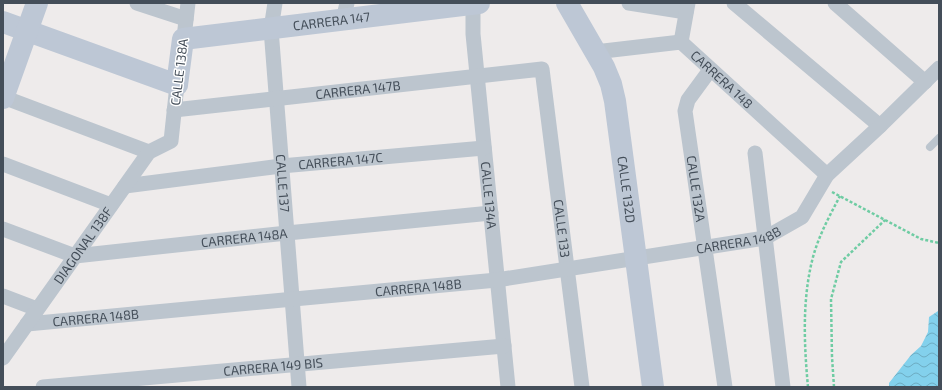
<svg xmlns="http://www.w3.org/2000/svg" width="942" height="390" font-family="'Exo 2',sans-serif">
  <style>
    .water { fill: url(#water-waves) }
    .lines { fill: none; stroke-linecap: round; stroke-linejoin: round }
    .path { stroke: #6fcca3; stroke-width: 2.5; stroke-dasharray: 3 2; stroke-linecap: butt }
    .lane { stroke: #bcc5ce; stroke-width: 8 }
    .street { stroke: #bcc5ce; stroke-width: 15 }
    .secondary { stroke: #bdc7d5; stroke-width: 22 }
    .labels { text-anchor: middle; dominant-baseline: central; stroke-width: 3; stroke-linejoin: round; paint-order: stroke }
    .street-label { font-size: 13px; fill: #444e59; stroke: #fff }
  </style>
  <defs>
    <pattern id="water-waves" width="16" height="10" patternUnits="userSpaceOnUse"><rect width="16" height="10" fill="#83d1ec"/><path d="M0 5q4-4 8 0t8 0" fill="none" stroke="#6dacc2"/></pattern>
  </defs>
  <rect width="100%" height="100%" fill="#eeebeb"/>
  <polygon class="water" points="938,311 939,311 939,387 889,387 889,383 911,355 921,346 928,332 929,317"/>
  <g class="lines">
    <g class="path">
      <polyline points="832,192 921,239 939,243"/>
      <path d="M808,387C804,344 802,299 813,257C819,235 830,215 840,196"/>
      <polyline points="834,387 832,357 831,299 841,262 885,220"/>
    </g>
    <polyline class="lane" points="930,147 939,138"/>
    <g class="street">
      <polyline points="137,3 186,19"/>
      <path id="s1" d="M275,3L271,29L299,387"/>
      <path id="s2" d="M473,3V34L508,387"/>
      <polyline points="629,3 686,12"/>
      <polyline points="734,3 880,126"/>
      <polyline points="835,3 925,82"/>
      <polyline points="343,20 347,3"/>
      <polyline points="185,29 188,3"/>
      <polyline points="681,42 688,3"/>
      <path id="s3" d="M595,52L681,42L827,175"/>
      <path id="s4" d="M710,70L688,100L685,111L725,387"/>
      <polyline points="3,97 149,152"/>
      <path id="s5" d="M174,110L542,69L582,387"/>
      <polyline points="755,153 783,387"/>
      <polyline points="3,164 111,205"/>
      <path id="s6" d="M125,186L281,166L484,148"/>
      <path id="s7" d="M3,229L75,256L287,233L491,213"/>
      <polyline points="3,296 37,309"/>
      <path id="s8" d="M27,324L497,280L765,238L802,217L827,175L880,126L939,68"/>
      <path id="s9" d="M3,358L149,152L171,141L177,85"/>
      <path id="s10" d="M43,387L504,346"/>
    </g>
    <g class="secondary">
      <path id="s11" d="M567,3L604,67L611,84L615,101L653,387"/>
      <path id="s12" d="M3,22L177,85L183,39L479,3"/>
      <polyline points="3,98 37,3"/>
    </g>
  </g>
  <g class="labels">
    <g class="street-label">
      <text stroke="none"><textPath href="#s12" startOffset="381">CARRERA 147</textPath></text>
      <text transform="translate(179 72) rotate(-83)">CALLE 138A</text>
      <text stroke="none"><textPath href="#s3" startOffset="142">CARRERA 148</textPath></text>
      <text stroke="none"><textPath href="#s5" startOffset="185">CARRERA 147B</textPath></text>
      <text stroke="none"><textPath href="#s6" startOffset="217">CARRERA 147C</textPath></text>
      <text stroke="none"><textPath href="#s1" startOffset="181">CALLE 137</textPath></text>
      <text stroke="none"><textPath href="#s4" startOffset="127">CALLE 132A</textPath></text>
      <text stroke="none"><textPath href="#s11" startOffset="199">CALLE 132D</textPath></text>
      <text stroke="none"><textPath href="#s2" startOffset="193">CALLE 134A</textPath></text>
      <text stroke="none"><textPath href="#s5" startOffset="531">CALLE 133</textPath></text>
      <text stroke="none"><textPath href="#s7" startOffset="247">CARRERA 148A</textPath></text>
      <text stroke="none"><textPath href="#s8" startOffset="717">CARRERA 148B</textPath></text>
      <text stroke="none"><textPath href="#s9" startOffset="138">DIAGONAL 138F</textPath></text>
      <text stroke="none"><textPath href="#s8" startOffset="393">CARRERA 148B</textPath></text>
      <text stroke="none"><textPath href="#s8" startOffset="69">CARRERA 148B</textPath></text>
      <text stroke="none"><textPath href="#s10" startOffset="231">CARRERA 149 BIS</textPath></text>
    </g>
  </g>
  <rect width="942" height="390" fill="none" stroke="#444e59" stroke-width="8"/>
</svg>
